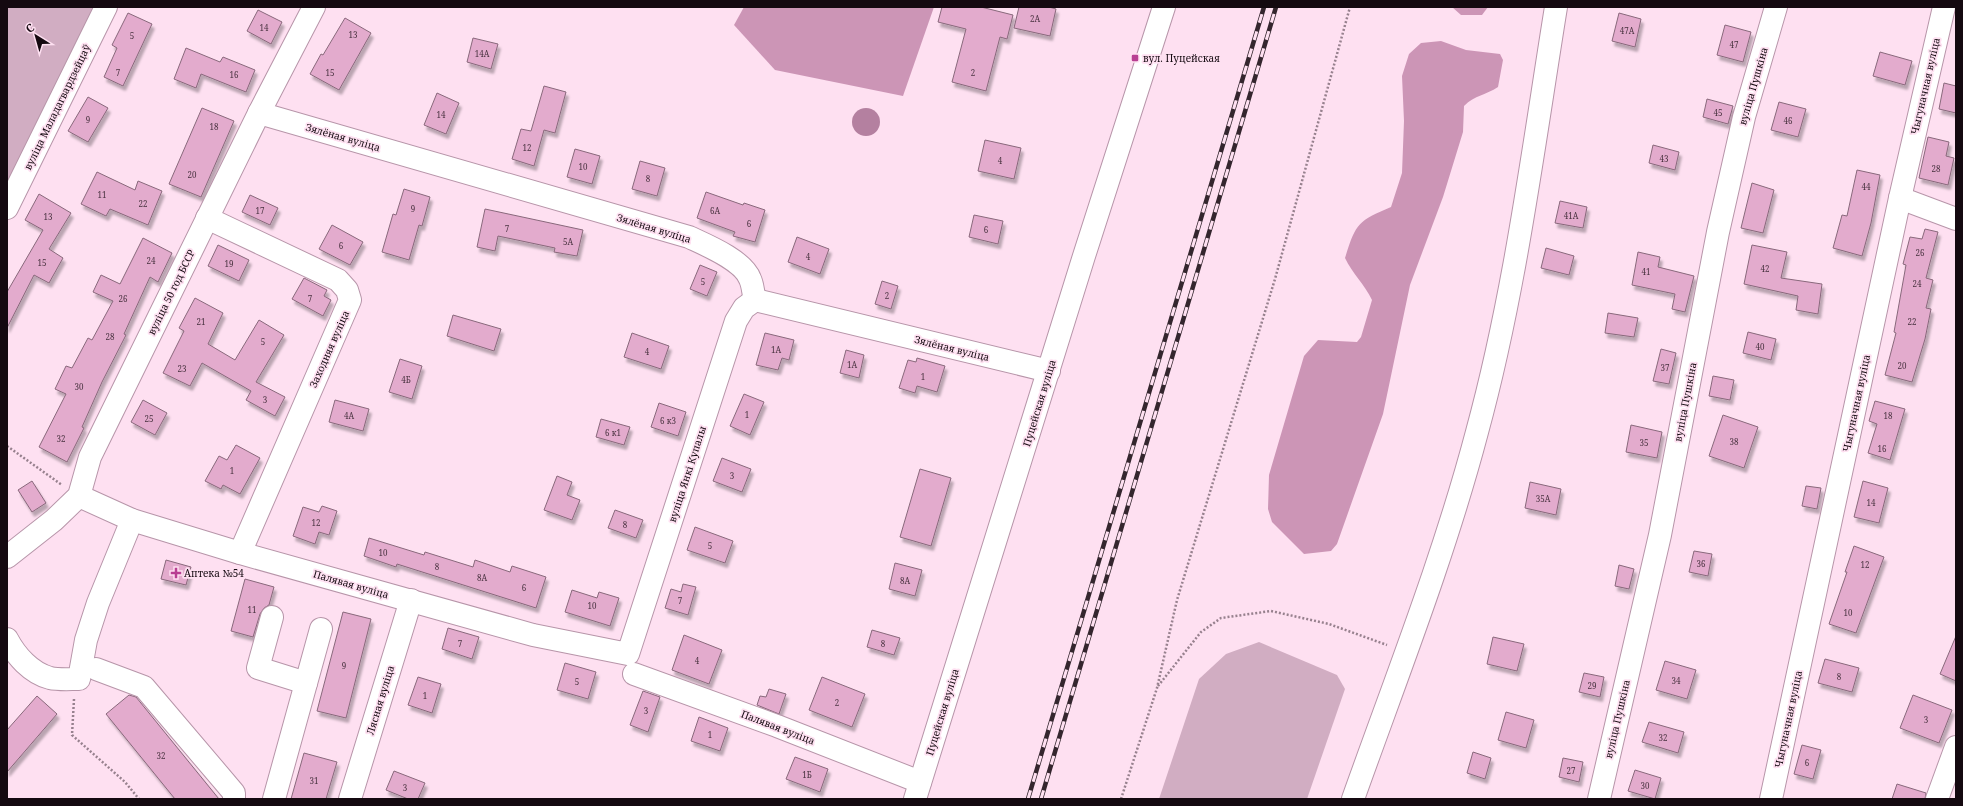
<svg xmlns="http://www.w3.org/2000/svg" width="1963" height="806" font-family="'Noto Serif',serif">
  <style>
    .green { fill: #d1adc2 }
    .forest { fill: #cc95b6 }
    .water { fill: #b480a0 }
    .building { fill: #e3abcd; stroke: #88687b; filter: url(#shadow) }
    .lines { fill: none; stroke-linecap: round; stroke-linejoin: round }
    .minor-casing { stroke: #b795a9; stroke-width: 24 }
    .path { stroke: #97818e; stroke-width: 2.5; stroke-dasharray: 2 2; stroke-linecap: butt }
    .minor { stroke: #fff; stroke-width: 22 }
    .rail-casing { stroke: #34262e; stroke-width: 4.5 }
    .rail { stroke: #fee0f1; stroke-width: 3; stroke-dasharray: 9; stroke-linecap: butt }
    .poi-dot { fill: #b83f92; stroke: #fee0f1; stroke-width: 1.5 }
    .labels { text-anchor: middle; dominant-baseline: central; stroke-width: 3.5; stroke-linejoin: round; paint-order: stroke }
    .number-label { font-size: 8px; fill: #48323f }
    .poi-label { font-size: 10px; fill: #140910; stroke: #fee0f1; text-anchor: start }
    .street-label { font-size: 10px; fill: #140910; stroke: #fee0f1 }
  </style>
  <defs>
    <filter id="shadow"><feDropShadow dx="2.5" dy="4.5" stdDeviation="1" flood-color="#0004"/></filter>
  </defs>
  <rect width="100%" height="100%" fill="#fee0f1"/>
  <g class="green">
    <polygon points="7,7 106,7 7,208"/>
    <polygon points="1259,642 1337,675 1345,689 1307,799 1159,799 1199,679 1226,654"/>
  </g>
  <g class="forest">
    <polygon points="744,7 934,7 903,96 775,70 734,25"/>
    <polygon points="1452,7 1488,7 1482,15 1461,15"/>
    <path d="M1441,41L1466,50L1500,54L1503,60L1498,87C1486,95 1475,95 1464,106L1463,132L1443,197L1410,285L1383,414L1337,544L1331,551L1304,554L1272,522L1268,509L1269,475L1304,356L1318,340L1357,342L1361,337L1372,300C1365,285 1352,273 1345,258C1356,223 1358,221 1391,207L1402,173L1404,121L1402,76L1409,54L1421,43Z"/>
  </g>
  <circle class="water" cx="866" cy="122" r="14"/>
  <g class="building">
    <polygon points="942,7 981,7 1013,15 1007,39 1000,37 986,91 952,82 966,29 938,22"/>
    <polygon points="1019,7 1049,7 1056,9 1050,36 1014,28"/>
    <polygon points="258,10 282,22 271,44 247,31"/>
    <polygon points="128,13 152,24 123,86 104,77 117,48 112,45"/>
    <polygon points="1619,13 1641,19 1635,47 1612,41"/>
    <polygon points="345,18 371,33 339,90 310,74 321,54 323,55"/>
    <polygon points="1725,25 1751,32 1743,62 1717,55"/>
    <polygon points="473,38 498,44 491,69 467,62"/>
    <polygon points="186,48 220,62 223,57 255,70 246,92 201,74 196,88 174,79"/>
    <polygon points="1880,52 1912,61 1905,85 1873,76"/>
    <polygon points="1944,83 1956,86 1956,113 1939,109"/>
    <polygon points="544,86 566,92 555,133 544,130 534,166 512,159 521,129 531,131"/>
    <polygon points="437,93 459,103 446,134 424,125"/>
    <polygon points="88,97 108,108 88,142 68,131"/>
    <polygon points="1707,99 1733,106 1728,124 1703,117"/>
    <polygon points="1779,102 1806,109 1798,137 1771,130"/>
    <polygon points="202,108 234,121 201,197 169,184"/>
    <polygon points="1928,137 1949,142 1946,156 1954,158 1948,185 1919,178"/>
    <polygon points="985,140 1021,148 1014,179 978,171"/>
    <polygon points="1653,145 1679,152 1675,170 1649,163"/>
    <polygon points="575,149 600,156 592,184 567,177"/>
    <polygon points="640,161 665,168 657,196 632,189"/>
    <polygon points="1857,170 1880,175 1871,223 1862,256 1833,248 1842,215 1847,216"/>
    <polygon points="97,172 135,190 138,181 162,191 148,225 110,209 106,216 81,204"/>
    <polygon points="1752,183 1774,190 1763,233 1741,228"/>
    <polygon points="404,189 430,197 422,226 419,225 409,260 382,252 393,214 396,215"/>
    <polygon points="706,192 743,205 744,203 765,210 755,242 733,236 735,232 697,218"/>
    <polygon points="39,194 71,213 49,249 63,258 49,283 34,275 7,328 7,292 43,230 25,220"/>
    <polygon points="250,195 278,208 270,225 242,212"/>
    <polygon points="1560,201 1587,207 1583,228 1555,223"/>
    <polygon points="485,209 583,230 577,256 554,252 555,248 498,236 495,251 477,247"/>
    <polygon points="974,215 1003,221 998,244 969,237"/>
    <polygon points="332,225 363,242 350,265 319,249"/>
    <polygon points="1925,229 1938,232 1926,278 1933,280 1926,308 1931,309 1925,339 1912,382 1885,375 1896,333 1894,332 1906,265 1903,264 1910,237 1922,239"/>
    <polygon points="797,237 829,249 820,274 788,262"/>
    <polygon points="143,238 172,253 158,282 150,277 124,334 126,335 102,382 82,427 84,428 67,462 39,447 66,394 55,389 66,366 72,368 88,338 92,340 113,301 93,292 101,275 120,284"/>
    <polygon points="218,245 249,260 239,281 208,266"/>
    <polygon points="1752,245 1787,252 1781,278 1822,284 1818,314 1796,310 1798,296 1744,284"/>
    <polygon points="1546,248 1574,256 1569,275 1541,268"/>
    <polygon points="1638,252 1660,257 1658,267 1694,276 1685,312 1672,309 1675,294 1632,285"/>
    <polygon points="700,265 717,272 707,296 690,289"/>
    <polygon points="304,278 327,290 324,296 331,300 323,316 292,299"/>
    <polygon points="882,281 898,286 891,309 875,304"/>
    <polygon points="195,298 223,313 208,344 235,360 259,320 284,335 256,382 285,397 275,416 246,400 251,391 202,363 190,386 163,373 184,331 179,328"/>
    <polygon points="1608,313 1638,318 1634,337 1605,333"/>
    <polygon points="453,315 501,329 494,351 447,336"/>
    <polygon points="1748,332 1776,339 1771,360 1743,353"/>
    <polygon points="632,333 669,346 661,369 624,357"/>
    <polygon points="765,333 794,340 789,360 782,358 778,370 756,365"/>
    <polygon points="1661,349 1676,353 1669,384 1653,381"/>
    <polygon points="846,350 864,355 859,378 840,373"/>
    <polygon points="917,358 945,366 937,392 917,386 915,393 899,388 908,360 916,362"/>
    <polygon points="400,359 422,366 412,399 389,392"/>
    <polygon points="1713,376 1734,380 1730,400 1709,396"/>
    <polygon points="744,394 764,402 750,435 730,426"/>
    <polygon points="143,400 167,413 155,435 131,422"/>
    <polygon points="335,400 369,409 363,431 329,422"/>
    <polygon points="1875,401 1905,409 1890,460 1868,453 1877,424 1869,421"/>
    <polygon points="659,403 686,412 678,436 651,427"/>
    <polygon points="1723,415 1758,427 1744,468 1709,456"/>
    <polygon points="601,419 630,427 624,445 596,437"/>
    <polygon points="1631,425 1662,432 1657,458 1626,452"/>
    <polygon points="236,445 260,458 240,494 223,485 221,489 205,481 219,456 227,460"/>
    <polygon points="722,458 751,469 742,492 713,481"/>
    <polygon points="920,469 951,478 931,546 900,537"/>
    <polygon points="557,476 572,482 567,495 580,500 572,520 544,510"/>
    <polygon points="32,481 46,503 32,512 18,490"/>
    <polygon points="1863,481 1888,488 1879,523 1854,517"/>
    <polygon points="1530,482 1561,489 1556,515 1525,508"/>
    <polygon points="1806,486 1821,488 1817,509 1802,506"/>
    <polygon points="322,506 337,511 329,535 319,532 315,544 293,536 303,507 319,512"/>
    <polygon points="615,510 643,520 636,538 608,528"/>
    <polygon points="695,527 733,541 725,563 687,550"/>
    <polygon points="369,538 424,555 425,552 473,567 475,560 510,572 512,566 546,577 536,608 397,564 396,567 364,556"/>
    <polygon points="1854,546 1884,557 1856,633 1829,624 1847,572 1845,572"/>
    <polygon points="1694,551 1712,554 1708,576 1689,572"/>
    <polygon points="166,560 191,567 186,585 161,579"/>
    <polygon points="895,563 922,570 915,596 889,589"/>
    <polygon points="1619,565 1634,569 1629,589 1615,586"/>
    <polygon points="245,579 274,587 269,605 264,608 260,614 253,637 231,631"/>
    <polygon points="683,584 696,587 688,615 665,608 671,589 681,592"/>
    <polygon points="572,590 597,598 599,592 619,598 610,626 565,612"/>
    <polygon points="343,612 371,619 346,718 317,711"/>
    <polygon points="448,628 479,637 472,659 442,649"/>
    <polygon points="872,630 900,638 894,655 867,647"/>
    <polygon points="684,635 722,650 709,684 672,670"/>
    <polygon points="1956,636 1956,681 1940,674"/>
    <polygon points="1493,637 1524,644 1517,671 1487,664"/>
    <polygon points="1825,659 1859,668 1852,692 1818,683"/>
    <polygon points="1665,661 1696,670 1687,699 1656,690"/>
    <polygon points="565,663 596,672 588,699 557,690"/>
    <polygon points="1584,673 1604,677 1600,697 1579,692"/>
    <polygon points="418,677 441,684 432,713 408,705"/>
    <polygon points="822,677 865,694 852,727 809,710"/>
    <polygon points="769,689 786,694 779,714 757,705 760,696 766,697"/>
    <polygon points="643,691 660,697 648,732 630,725"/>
    <polygon points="129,695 136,697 219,799 175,799 106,714"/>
    <polygon points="1913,695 1952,710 1939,743 1900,728"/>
    <polygon points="37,696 57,714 7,772 7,730"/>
    <polygon points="1506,712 1534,720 1526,748 1498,740"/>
    <polygon points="699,717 728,728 720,751 691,741"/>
    <polygon points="1649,722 1684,732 1678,753 1642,742"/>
    <polygon points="1802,745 1821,750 1813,779 1794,774"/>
    <polygon points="1473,752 1491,758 1485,779 1467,773"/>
    <polygon points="304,753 337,762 326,799 291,799"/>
    <polygon points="795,757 828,769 820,792 786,779"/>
    <polygon points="1563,758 1583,762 1579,782 1559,777"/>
    <polygon points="1635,770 1661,778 1655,799 1628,791"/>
    <polygon points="394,771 425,783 418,799 408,799 386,790"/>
    <polygon points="1897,784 1926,793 1925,799 1892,799"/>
  </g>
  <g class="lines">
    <defs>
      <g id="minor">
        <path d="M259,113L689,237C706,245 743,260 750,279C753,285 753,293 755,300"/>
        <polyline points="1900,198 1956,219"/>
        <polyline points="7,208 106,7"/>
        <polyline points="207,218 338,280 347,290 350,300 240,553"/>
        <polyline points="755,300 1049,371"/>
        <polyline points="79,496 132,520 240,553 533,635 628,654 736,321 744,308 755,300"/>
        <polyline points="7,557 54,520 79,496 90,457 259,113 314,7"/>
        <polyline points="272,617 258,668 306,683"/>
        <path d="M7,639C16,656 31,673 50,678C59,680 70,679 79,679L86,640L98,603L132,520"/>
        <polyline points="96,669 144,687 234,793 234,799"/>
        <polyline points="634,674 777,726 920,782"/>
        <polyline points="274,799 321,629"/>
        <polyline points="350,799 411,600"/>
        <polyline points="915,799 1084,256 1164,7"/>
        <path d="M1353,799C1396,678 1444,557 1477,432C1515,293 1533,149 1556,7"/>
        <polyline points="1599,799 1660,535 1718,232 1744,117 1776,7"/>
        <polyline points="1771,799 1900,198 1944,7"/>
        <polyline points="1937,799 1956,747"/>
      </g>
    </defs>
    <use href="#minor" class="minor-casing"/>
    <g class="path">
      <polyline points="7,446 62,485"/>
      <polyline points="1158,686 1201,632 1221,618 1271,611 1329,624 1387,645"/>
      <polyline points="74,699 72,735 125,782 139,799"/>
      <polyline points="1121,799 1157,688 1177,600 1275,279 1350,7"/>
    </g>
    <use href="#minor" class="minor"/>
    <defs>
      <g id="rail">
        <polyline points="1028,799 1264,7"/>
        <polyline points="1041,799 1276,7"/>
      </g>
    </defs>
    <use href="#rail" class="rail-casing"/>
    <use href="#rail" class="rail"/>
  </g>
  <g class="poi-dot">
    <rect x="1131" y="54" width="8" height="8" rx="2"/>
    <path d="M174 567h4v4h4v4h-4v4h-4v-4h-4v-4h4z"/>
  </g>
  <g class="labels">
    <g class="number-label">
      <text x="1035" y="18">2А</text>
      <text x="264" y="27">14</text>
      <text x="1627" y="30">47А</text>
      <text x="353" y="34">13</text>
      <text x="132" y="35">5</text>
      <text x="1734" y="44">47</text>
      <text x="482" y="53">14А</text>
      <text x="118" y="72">7</text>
      <text x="330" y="72">15</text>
      <text x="973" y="72">2</text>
      <text x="234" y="74">16</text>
      <text x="1718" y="112">45</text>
      <text x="441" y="114">14</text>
      <text x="88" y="119">9</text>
      <text x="1788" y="120">46</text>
      <text x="214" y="126">18</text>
      <text x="527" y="147">12</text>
      <text x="1664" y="158">43</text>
      <text x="1000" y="160">4</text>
      <text x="583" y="166">10</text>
      <text x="1936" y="168">28</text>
      <text x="192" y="174">20</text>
      <text x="648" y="178">8</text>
      <text x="1866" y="186">44</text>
      <text x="102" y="194">11</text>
      <text x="143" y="203">22</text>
      <text x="413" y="208">9</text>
      <text x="260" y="210">17</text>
      <text x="715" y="210">6А</text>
      <text x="1571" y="215">41А</text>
      <text x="48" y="216">13</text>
      <text x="749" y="223">6</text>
      <text x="507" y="228">7</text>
      <text x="986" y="229">6</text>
      <text x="568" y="241">5А</text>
      <text x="341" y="245">6</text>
      <text x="1920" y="252">26</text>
      <text x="808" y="256">4</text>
      <text x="151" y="260">24</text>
      <text x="42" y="262">15</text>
      <text x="229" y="263">19</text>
      <text x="1765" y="268">42</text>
      <text x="1646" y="271">41</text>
      <text x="703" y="281">5</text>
      <text x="1917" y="283">24</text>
      <text x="887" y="295">2</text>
      <text x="123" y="298">26</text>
      <text x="310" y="298">7</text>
      <text x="201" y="321">21</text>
      <text x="1912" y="321">22</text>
      <text x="110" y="336">28</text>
      <text x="263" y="341">5</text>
      <text x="1760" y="346">40</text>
      <text x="776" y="349">1А</text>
      <text x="647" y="351">4</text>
      <text x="852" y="364">1А</text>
      <text x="1902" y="365">20</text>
      <text x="1665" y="367">37</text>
      <text x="182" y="368">23</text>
      <text x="923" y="376">1</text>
      <text x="406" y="379">4Б</text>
      <text x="79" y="386">30</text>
      <text x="265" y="399">3</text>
      <text x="747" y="414">1</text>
      <text x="349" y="415">4А</text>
      <text x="1888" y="415">18</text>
      <text x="149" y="418">25</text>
      <text x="668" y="420">6 к3</text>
      <text x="613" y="432">6 к1</text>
      <text x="61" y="438">32</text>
      <text x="1734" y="441">38</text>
      <text x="1644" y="442">35</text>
      <text x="1882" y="448">16</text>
      <text x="232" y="470">1</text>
      <text x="732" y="475">3</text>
      <text x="1543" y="498">35А</text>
      <text x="1871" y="502">14</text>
      <text x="316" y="522">12</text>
      <text x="625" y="524">8</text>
      <text x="710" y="545">5</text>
      <text x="383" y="552">10</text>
      <text x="1701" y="563">36</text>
      <text x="1865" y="564">12</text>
      <text x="437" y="566">8</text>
      <text x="482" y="577">8А</text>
      <text x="905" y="580">8А</text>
      <text x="524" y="587">6</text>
      <text x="680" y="600">7</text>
      <text x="592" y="605">10</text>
      <text x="252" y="609">11</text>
      <text x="1848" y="612">10</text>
      <text x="460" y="643">7</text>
      <text x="883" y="643">8</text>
      <text x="697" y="660">4</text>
      <text x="344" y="665">9</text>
      <text x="1839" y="676">8</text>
      <text x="1676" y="680">34</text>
      <text x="577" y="681">5</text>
      <text x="1592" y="685">29</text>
      <text x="425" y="695">1</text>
      <text x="837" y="702">2</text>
      <text x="646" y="710">3</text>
      <text x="1926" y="719">3</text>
      <text x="710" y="734">1</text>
      <text x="1663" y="737">32</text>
      <text x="161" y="755">32</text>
      <text x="1807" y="762">6</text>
      <text x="1571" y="770">27</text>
      <text x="807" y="774">1Б</text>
      <text x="314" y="780">31</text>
      <text x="1645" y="785">30</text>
      <text x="405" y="787">3</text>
    </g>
    <g class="poi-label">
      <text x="1143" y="58">вул. Пуцейская</text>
      <text x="184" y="573">Аптека №54</text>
    </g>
    <g class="street-label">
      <text transform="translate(1753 86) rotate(-74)">вуліца Пушкіна</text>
      <text transform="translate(1925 86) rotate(-77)">Чыгуначная вуліца</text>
      <text transform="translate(57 107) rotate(-64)">вуліца Маладагвардзейцаў</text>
      <text transform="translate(343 137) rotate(16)">Зялёная вуліца</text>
      <text transform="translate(654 228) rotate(17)">Зялёная вуліца</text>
      <text transform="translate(171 292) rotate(-64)">вуліца 50 год БССР</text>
      <text transform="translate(952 348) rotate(14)">Зялёная вуліца</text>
      <text transform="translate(329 349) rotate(-66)">Заходняя вуліца</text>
      <text transform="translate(1685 402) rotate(-79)">вуліца Пушкіна</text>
      <text transform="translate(1039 403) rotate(-73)">Пуцейская вуліца</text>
      <text transform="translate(1856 403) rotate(-78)">Чыгуначная вуліца</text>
      <text transform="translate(687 474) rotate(-72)">вуліца Янкі Купалы</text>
      <text transform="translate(351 584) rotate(16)">Палявая вуліца</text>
      <text transform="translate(380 700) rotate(-73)">Лясная вуліца</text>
      <text transform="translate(942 712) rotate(-73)">Пуцейская вуліца</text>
      <text transform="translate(1617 719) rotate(-77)">вуліца Пушкіна</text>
      <text transform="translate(1788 719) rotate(-78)">Чыгуначная вуліца</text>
      <text transform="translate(778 727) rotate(21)">Палявая вуліца</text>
    </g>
  </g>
  <rect width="1963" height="806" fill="none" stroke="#140910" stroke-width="16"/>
  <g transform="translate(36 36) rotate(323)" stroke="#fee0f1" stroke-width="3" paint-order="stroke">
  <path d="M0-3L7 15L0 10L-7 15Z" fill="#140910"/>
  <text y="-6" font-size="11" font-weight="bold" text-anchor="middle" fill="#140910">С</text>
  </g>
</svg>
